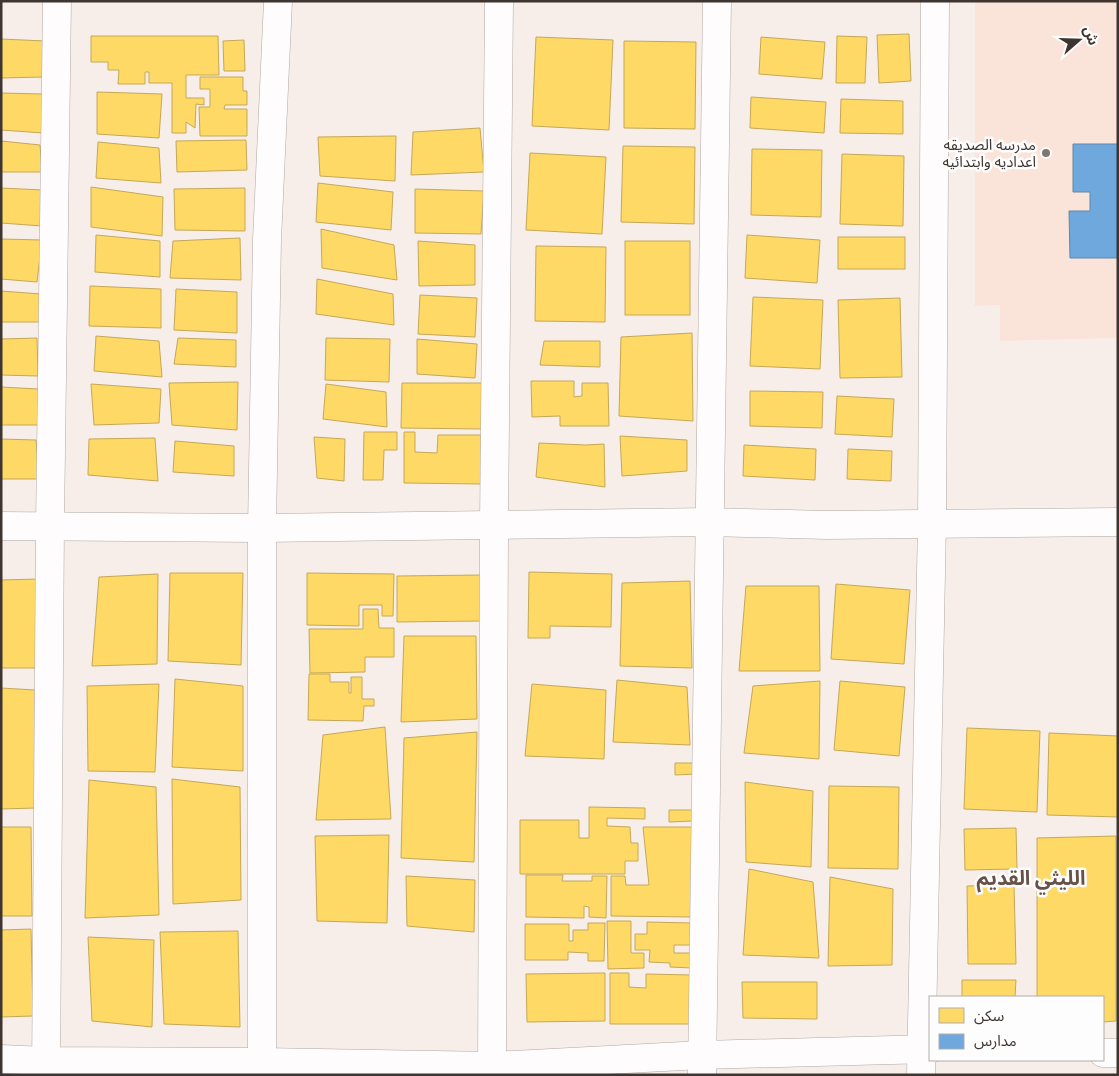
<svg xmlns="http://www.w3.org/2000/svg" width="1119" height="1076" font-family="'Public Sans','Noto Sans Arabic',sans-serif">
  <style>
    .built { fill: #fae4d9 }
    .homes { fill: #ffd966; stroke: #c5a856 }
    .schools { fill: #6fa8dc; stroke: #6186a8 }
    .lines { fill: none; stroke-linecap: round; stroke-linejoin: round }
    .minor-casing { stroke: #b0a8a4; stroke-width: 29 }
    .minor { stroke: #fefcfc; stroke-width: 28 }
    .poi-dot { fill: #7f7671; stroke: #fdfdfd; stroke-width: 2 }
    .labels { text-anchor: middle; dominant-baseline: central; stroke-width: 5; stroke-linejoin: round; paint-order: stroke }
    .poi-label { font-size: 15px; fill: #3f3530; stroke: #fdfdfd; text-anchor: end }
    .district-label { font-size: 20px; font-weight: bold; fill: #685248; stroke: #fdfdfd }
  </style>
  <rect width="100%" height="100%" fill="#f7eeea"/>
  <polygon class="built" points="975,1 1118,1 1118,338 1000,341 1000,305 975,306"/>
  <g class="homes">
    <polygon points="909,34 911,81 879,83 877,35"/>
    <polygon points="91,36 218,36 219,75 186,75 186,98 204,98 204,105 196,104 195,128 186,122 186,133 172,133 172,83 149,83 149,72 145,72 145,84 118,84 119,70 108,70 108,62 91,62"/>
    <polygon points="837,36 867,37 865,83 836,83"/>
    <polygon points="536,37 613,40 609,130 532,126"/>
    <polygon points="761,37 825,42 822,79 759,74"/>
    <polygon points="1,39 45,41 45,77 1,78"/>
    <polygon points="244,40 245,71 224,71 223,41"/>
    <polygon points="624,41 696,42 695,129 624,128"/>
    <polygon points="200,77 243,77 243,91 247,91 247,105 225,105 224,109 247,109 247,136 200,136 199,107 210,107 210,89 200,89"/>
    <polygon points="97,92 162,94 159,138 97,134"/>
    <polygon points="1,93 43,94 43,133 1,130"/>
    <polygon points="751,97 826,102 824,133 750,128"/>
    <polygon points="841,99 903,101 903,134 840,133"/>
    <polygon points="480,128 484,172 411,175 413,132"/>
    <polygon points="396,136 395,181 320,176 318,137"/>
    <polygon points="246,140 247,170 177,172 176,141"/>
    <polygon points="1,141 40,145 42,172 1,172"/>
    <polygon points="98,142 159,148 161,183 96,178"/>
    <polygon points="623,146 695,147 694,224 621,222"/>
    <polygon points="752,149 822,150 821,217 751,215"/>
    <polygon points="530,153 606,157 602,234 526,230"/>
    <polygon points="842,154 904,156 903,226 840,224"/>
    <polygon points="318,183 393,192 391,230 316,222"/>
    <polygon points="91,187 163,197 162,236 91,227"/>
    <polygon points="1,188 43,190 42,226 1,223"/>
    <polygon points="245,188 245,231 175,230 174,189"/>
    <polygon points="415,189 484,191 481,234 415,233"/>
    <polygon points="321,229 394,245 397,280 322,268"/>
    <polygon points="96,235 160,241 160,277 95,272"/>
    <polygon points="747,235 820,240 817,283 745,278"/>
    <rect x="838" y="237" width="67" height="32"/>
    <polygon points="240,238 241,280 170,278 173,241"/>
    <polygon points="1,239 42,240 37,282 1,279"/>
    <polygon points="418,241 475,245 475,285 419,286"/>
    <rect x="625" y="241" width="65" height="74"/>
    <polygon points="536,246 606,247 605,322 535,321"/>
    <polygon points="317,279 393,294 394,325 316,314"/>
    <polygon points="90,286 161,289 161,328 89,326"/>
    <polygon points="176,289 237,292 237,333 174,330"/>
    <polygon points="1,291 41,294 39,322 1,322"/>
    <polygon points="420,295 477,298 475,337 418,334"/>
    <polygon points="753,297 823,300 820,369 750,366"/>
    <polygon points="900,298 902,377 840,378 838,300"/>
    <polygon points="692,333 693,421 619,416 621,337"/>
    <polygon points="96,336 159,341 162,377 94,371"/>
    <polygon points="37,338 38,376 1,375 1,339"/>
    <polygon points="178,338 236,340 236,367 174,364"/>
    <polygon points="326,338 390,339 389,382 325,380"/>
    <polygon points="417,339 477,344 475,378 417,374"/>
    <polygon points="544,341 600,341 600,367 540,365"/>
    <polygon points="531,381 574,381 574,397 582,396 582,383 608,383 609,426 560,426 560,416 532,417"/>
    <polygon points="238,382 237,430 172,425 169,383"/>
    <polygon points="402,383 482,383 482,429 401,428"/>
    <polygon points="91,384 161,389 159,423 94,425"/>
    <polygon points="326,384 386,392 387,427 323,419"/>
    <polygon points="1,387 38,389 38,425 1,425"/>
    <polygon points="750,391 823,392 822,428 750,426"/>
    <polygon points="837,396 894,399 892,437 835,434"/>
    <polygon points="364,432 397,432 397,450 384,450 383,480 363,480"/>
    <polygon points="404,432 415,432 415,452 437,453 438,435 481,435 481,484 404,483"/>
    <polygon points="620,436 687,440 687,471 622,476"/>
    <polygon points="314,437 345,439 344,481 317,478"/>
    <polygon points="155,438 158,481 88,475 89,439"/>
    <polygon points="1,439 36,440 39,479 1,479"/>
    <polygon points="175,441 234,446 234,476 173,472"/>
    <polygon points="539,443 586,445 604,444 605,487 536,477"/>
    <polygon points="744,445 816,449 815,480 743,476"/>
    <polygon points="848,449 892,451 891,481 847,479"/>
    <polygon points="529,572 612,574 611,627 550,626 550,638 528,638"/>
    <polygon points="170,573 243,573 241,665 168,661"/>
    <polygon points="307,573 394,574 393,616 382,616 382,605 359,605 359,626 307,625"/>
    <polygon points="158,574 157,664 92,666 99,577"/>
    <polygon points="481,575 482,621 397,622 397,576"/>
    <polygon points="39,579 37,668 1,668 1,580"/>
    <polygon points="690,581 692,668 620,666 622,583"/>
    <polygon points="836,584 910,590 904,664 831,659"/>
    <polygon points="746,586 819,586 820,671 739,671"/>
    <polygon points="363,609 378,609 379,628 394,628 394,657 365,657 365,672 310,673 309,629 363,629"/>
    <polygon points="404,636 476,636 477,719 401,722"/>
    <polygon points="309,674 330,674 330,682 349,682 349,693 351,693 351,677 362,677 362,699 374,699 374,706 364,706 363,721 308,720"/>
    <polygon points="175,679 243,686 243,771 172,767"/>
    <polygon points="617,680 687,687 690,745 613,742"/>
    <polygon points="820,681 819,759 744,753 753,686"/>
    <polygon points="840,681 905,687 899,756 834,750"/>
    <polygon points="159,684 155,772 88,771 87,686"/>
    <polygon points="532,684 606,690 604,759 525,756"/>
    <polygon points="1,688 35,690 36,808 1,809"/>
    <polygon points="385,727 391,819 316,820 323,735"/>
    <polygon points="967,728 1040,731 1037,812 964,809"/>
    <polygon points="477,732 474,862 401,858 404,738"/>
    <polygon points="1049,733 1118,736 1118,817 1047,815"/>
    <polygon points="675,763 696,763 696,774 675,775"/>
    <polygon points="172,779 240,787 241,900 173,904"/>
    <polygon points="89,780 156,787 159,915 85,918"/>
    <polygon points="745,782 813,791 811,867 746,862"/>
    <polygon points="829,786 899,787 898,869 828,868"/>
    <polygon points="589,807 645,808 645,819 607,818 607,826 630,827 631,843 638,843 638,861 625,861 625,874 520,874 520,820 579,820 579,838 589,838"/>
    <polygon points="669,810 693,810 693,821 669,822"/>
    <polygon points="1,827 31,827 32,916 1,916"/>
    <polygon points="643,827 694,827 693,917 611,916 611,876 625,876 626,885 649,885"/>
    <polygon points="1016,828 1017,869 965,870 964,829"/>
    <polygon points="389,835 387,923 317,921 315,836"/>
    <polygon points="1116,836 1116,1021 1103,1022 1103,997 1037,997 1037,838"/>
    <polygon points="749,869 813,882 819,958 743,955"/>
    <polygon points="526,875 563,875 562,881 592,881 592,876 607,876 606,918 589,917 589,907 584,906 584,918 526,917"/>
    <polygon points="406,876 475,880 474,932 407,926"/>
    <polygon points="830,877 893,889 892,965 828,966"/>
    <polygon points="1014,885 1016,964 968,964 967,886"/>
    <polygon points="607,921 631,921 631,953 644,953 644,968 608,969"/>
    <polygon points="647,922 692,923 691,945 674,945 674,953 692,953 692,968 670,967 670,963 649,962 650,950 635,950 635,934 647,934"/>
    <polygon points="588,923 605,923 604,961 588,961 588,953 568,952 568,960 525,960 525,924 569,924 569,941 573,941 573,930 588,930"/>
    <polygon points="31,929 33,1016 1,1017 1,930"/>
    <polygon points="238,931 240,1027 164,1024 160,932"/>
    <polygon points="88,937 154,940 152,1027 92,1021"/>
    <polygon points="605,973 605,1021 527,1022 526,974"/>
    <polygon points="610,973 629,973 629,987 646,988 646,974 692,975 692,1024 610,1024"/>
    <polygon points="962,980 1016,980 1015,997 962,997"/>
    <polygon points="742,982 817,982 817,1019 743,1018"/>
  </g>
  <polygon class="schools" points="1073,144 1118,144 1118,258 1070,258 1069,211 1090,211 1090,192 1073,192"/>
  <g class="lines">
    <defs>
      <g id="minor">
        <polyline points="1,526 262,528 709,522 826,525 1118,522"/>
        <polyline points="1103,1053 1118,1053"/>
        <polyline points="1,1059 46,1061 262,1062 493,1066 702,1055 930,1049"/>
        <polyline points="46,1075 50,526 57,1"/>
        <polyline points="262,1075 262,528 267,240 278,1"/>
        <polyline points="492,1075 494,526 499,1"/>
        <polyline points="702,1075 717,1"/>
        <polyline points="921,1075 932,523 935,1"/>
      </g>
    </defs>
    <use href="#minor" class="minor-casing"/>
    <use href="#minor" class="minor"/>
  </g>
  <circle class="poi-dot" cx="1046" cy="153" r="5"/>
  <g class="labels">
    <g class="poi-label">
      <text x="1036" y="144">مدرسه الصديقه<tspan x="1036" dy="17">اعداديه وابتدائيه</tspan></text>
    </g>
    <g class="district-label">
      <text x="1031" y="878">الليثي القديم</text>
    </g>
  </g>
  <rect width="1119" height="1076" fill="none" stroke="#3f3530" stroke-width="5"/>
  <rect x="929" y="996" width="175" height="65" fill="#fdfdfd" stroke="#b1adab"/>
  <rect x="939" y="1008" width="25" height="15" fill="#ffd966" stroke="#b1adab"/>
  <text x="974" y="1021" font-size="15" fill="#3f3530">سكن</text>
  <rect x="939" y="1034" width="25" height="15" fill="#6fa8dc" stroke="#b1adab"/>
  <text x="974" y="1046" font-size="15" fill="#3f3530">مدارس</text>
  <g transform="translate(1079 40) rotate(70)" stroke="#fdfdfd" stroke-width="4" paint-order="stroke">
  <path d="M0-4L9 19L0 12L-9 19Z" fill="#3f3530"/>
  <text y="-8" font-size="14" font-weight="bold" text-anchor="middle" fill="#3f3530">ش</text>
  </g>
</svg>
